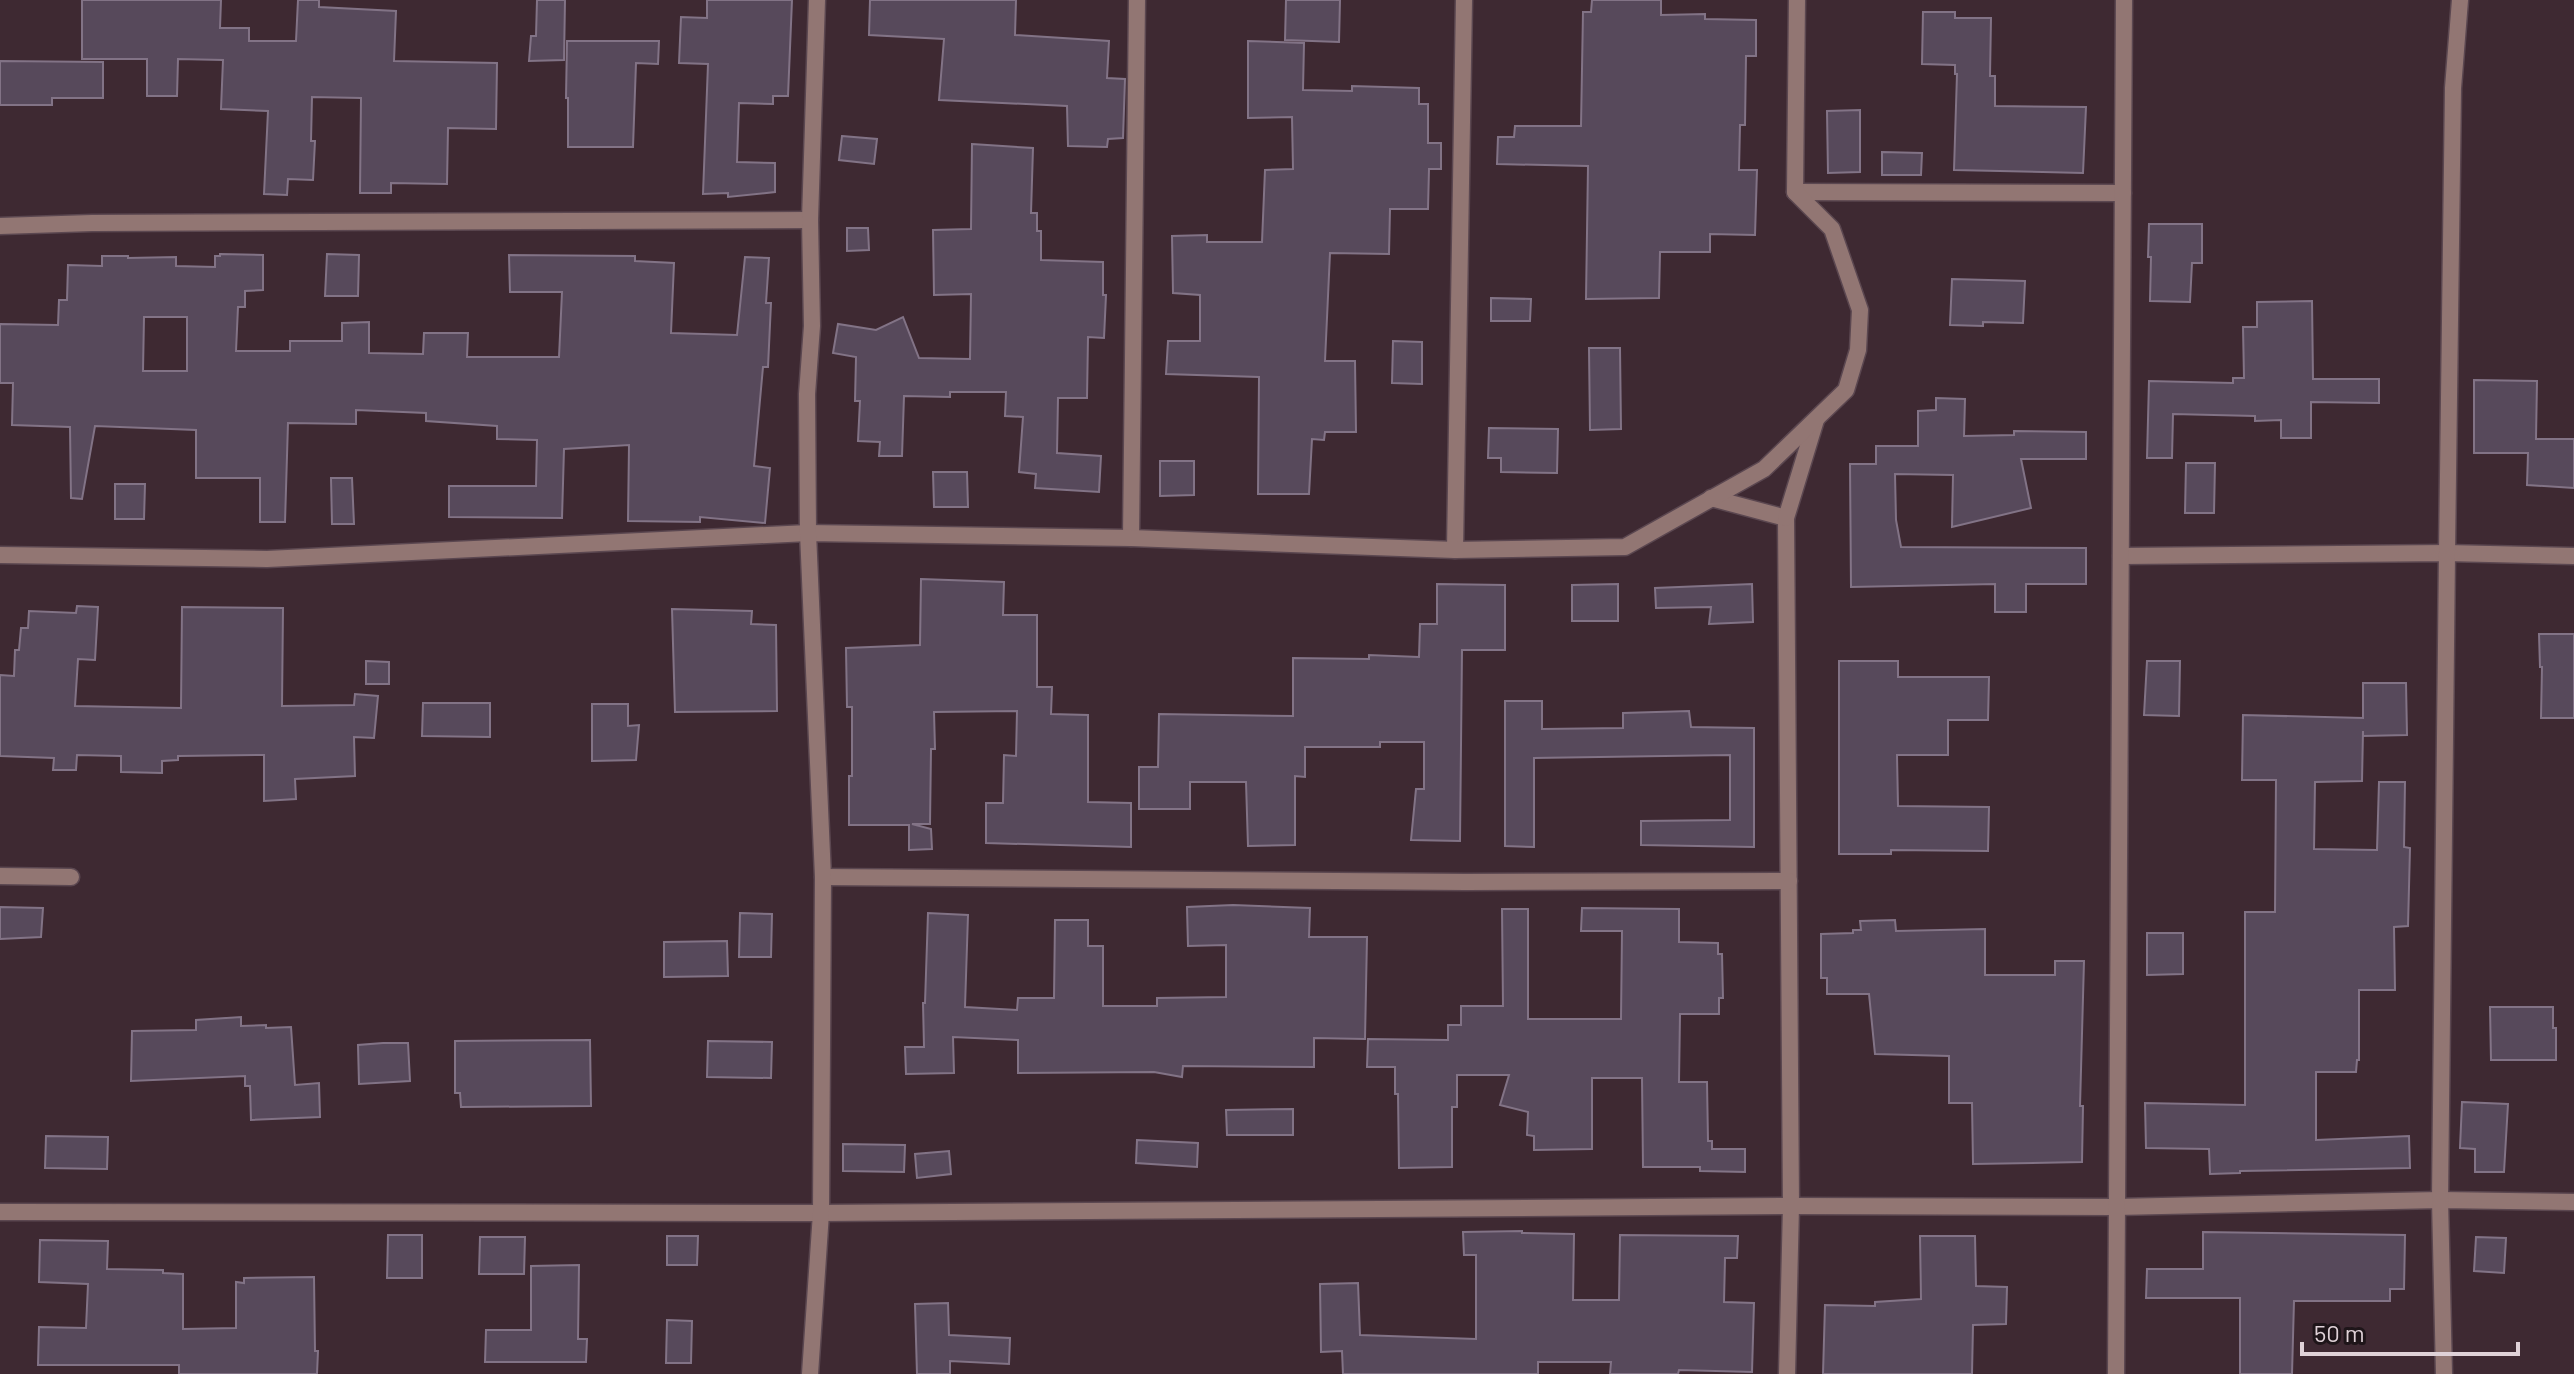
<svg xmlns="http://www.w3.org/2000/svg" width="2574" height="1374" font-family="Barlow,sans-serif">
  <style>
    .building { fill: #57495b; stroke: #827386; stroke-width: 2; fill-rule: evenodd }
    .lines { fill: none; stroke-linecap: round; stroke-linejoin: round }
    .minor-casing { stroke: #5b4750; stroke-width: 19 }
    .minor { stroke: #927673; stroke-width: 16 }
  </style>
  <rect width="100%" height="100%" fill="#3e2932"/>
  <g class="building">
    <polygon points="82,0 221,0 220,28 249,28 249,41 296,41 298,0 319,0 319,7 396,11 394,61 497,63 496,129 448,128 447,184 391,183 391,193 360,193 361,98 312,97 311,141 315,141 313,180 288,179 287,195 264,194 268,111 221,109 223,60 178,59 177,96 147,96 147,59 82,59"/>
    <polygon points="537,0 565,0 564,60 529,61 531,36 536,36"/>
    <polygon points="707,0 792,0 788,96 773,96 773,104 739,103 737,162 775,163 775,192 728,197 728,193 703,194 708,64 679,63 681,17 707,18"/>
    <polygon points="870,0 1016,0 1015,35 1109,41 1107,78 1125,79 1123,138 1108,139 1107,147 1068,146 1067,106 939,100 944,39 869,35"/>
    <polygon points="1286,0 1340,0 1339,42 1285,40"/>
    <polygon points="1592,0 1661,0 1661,15 1705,14 1705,19 1756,20 1756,56 1746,56 1745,125 1740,125 1739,170 1757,170 1755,235 1710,234 1710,252 1660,252 1659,298 1586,299 1588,166 1497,164 1498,137 1514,137 1515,126 1581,126 1583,12 1591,12"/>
    <polygon points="1923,12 1955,12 1955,18 1991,18 1990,76 1995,76 1995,106 2086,107 2083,173 1954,170 1957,74 1955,74 1955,65 1922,64"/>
    <polygon points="567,41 659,41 658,64 636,63 633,147 568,147 568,98 566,98"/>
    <polygon points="1248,41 1304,43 1303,90 1352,91 1352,86 1419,88 1419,104 1428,104 1428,143 1441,143 1441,169 1429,169 1428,209 1390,209 1389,254 1330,253 1325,361 1355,361 1356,432 1325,432 1324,440 1312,439 1309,494 1258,494 1259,377 1166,374 1168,341 1200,341 1200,295 1173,293 1172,236 1207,235 1207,242 1262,242 1265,170 1293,169 1292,117 1248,118"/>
    <polygon points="0,61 103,62 103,98 52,98 52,105 0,105"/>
    <polygon points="1860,110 1860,172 1828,173 1827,111"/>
    <polygon points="842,136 877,139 874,164 839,160"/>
    <polygon points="972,144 1033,148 1031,213 1037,213 1037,231 1041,231 1041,260 1103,262 1103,295 1106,295 1104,338 1088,337 1087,398 1058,398 1057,453 1101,456 1099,492 1035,488 1036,474 1019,472 1023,417 1005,416 1006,392 950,392 950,397 904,396 902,456 879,456 880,442 858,441 860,401 855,401 856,357 833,353 838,324 876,330 903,317 919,358 970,359 971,294 934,295 933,230 971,229"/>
    <polygon points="1882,152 1922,153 1921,175 1882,175"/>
    <polygon points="2149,224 2202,224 2202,263 2192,263 2190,302 2150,301 2151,257 2148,257"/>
    <polygon points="847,228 868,228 869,250 847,251"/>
    <path d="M220,254L263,255V290L245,291V307H238L236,351H290V341H342V323L369,322V353L423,354L424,333H468L467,357H559L562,292H510L509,255L635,256V261L674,263L671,333L737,335L745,257L769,258L766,303H771L768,367H763L754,466L770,468L765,523L700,517V522L628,521L629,445L564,449L562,518L449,517V486H536L537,440L497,439V426L426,421V413L356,410V424L288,423L285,522H260V478H196V430L95,426L82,499L71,498L70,427L12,425L13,383H0V324L58,325L59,300H67L68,265L102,266V256H128V258L176,257V266L215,267V256H220ZM144,317H187V371H143Z"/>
    <polygon points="327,254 359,255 358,296 325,296"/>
    <polygon points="1952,279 2025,281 2023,323 1983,322 1983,326 1950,325"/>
    <polygon points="1491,298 1531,299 1530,321 1491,321"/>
    <polygon points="2312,301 2313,379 2379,379 2379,403 2311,402 2311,438 2281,438 2281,420 2255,421 2255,416 2173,414 2172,458 2147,458 2149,381 2233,383 2233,378 2244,378 2243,327 2257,327 2257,302"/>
    <polygon points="1393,341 1422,342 1422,384 1392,383"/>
    <polygon points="1589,348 1620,348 1621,429 1590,430"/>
    <polygon points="2474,380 2537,381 2536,439 2574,439 2574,488 2527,485 2528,453 2474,453"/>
    <polygon points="1936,398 1965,399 1964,436 2014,435 2014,431 2086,432 2086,459 2021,459 2031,508 1952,527 1953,475 1895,474 1896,520 1901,547 2086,548 2086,584 2026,584 2026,612 1995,612 1995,584 1851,587 1850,464 1876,464 1876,446 1918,446 1918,411 1936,410"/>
    <polygon points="1489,428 1558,429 1557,473 1501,472 1501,458 1488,458"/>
    <polygon points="1160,461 1194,461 1194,495 1160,496"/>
    <polygon points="2186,463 2215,463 2214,513 2185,513"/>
    <polygon points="933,472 967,472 968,507 934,507"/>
    <polygon points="331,478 352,478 354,524 332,524"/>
    <polygon points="115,484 145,484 144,519 115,519"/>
    <polygon points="921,579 1004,582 1003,615 1037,615 1037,687 1052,687 1051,714 1088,715 1088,802 1131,803 1131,847 986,843 986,803 1003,803 1004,755 1016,756 1017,711 934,712 935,749 931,749 930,824 912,824 931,829 932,849 909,850 909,825 849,825 849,776 852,776 852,707 847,707 846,648 920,645"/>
    <polygon points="1437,584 1505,585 1505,650 1462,650 1460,841 1411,840 1416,789 1424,789 1424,742 1380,742 1380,747 1305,747 1305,777 1295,776 1295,845 1248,846 1246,782 1190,782 1190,809 1139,809 1139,767 1158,767 1159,714 1293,716 1293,658 1369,659 1369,655 1419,657 1420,624 1437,624"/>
    <polygon points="1618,584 1618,621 1572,621 1572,585"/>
    <polygon points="1752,584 1753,622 1709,624 1711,607 1656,608 1655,588"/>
    <polygon points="77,606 98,607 95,660 78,659 75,706 181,708 182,607 283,608 282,706 354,705 355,694 378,696 374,738 354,737 355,776 295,779 296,799 264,801 264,755 178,756 178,760 162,761 162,773 121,772 121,756 77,755 76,770 53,770 54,758 0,756 0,675 14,676 15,650 19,650 21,628 28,628 29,611 76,613"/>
    <polygon points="672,609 752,611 751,624 776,625 777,711 675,712"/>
    <polygon points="2539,634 2574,634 2574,718 2541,718 2542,667 2540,667"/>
    <polygon points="366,661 389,662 389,684 366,684"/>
    <polygon points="1839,661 1898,661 1898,677 1989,677 1988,720 1948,720 1948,755 1897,755 1898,806 1989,807 1988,851 1891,850 1891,854 1839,854"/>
    <polygon points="2147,661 2180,661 2179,716 2144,715"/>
    <polygon points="2363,683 2406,683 2407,735 2363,736 2363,731 2362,781 2315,782 2314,849 2377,850 2379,782 2405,782 2404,847 2410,848 2408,926 2394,927 2395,990 2359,990 2359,1060 2357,1060 2356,1072 2316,1072 2316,1140 2409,1136 2410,1168 2240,1171 2240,1173 2210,1174 2209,1149 2146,1148 2145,1103 2245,1105 2245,912 2275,912 2276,780 2242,780 2243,715 2363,718"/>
    <polygon points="1505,701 1542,701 1542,729 1623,728 1623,713 1689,711 1691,727 1754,728 1754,847 1641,845 1641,821 1730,820 1730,755 1534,758 1534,847 1505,846"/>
    <polygon points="423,703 490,703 490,737 422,736"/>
    <polygon points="592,704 628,704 628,726 639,725 636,760 592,761"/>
    <polygon points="1233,905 1310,908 1309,937 1367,937 1365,1039 1314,1038 1314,1067 1183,1066 1182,1077 1154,1072 1018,1073 1018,1040 953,1037 954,1073 906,1074 905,1047 924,1047 923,1003 925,1003 928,913 968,915 965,1007 1017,1010 1018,998 1054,998 1055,920 1088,920 1088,946 1103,946 1103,1006 1157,1006 1157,998 1226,997 1226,945 1188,946 1187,907"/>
    <polygon points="0,907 43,908 41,937 0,939"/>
    <polygon points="1582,908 1679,909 1679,942 1718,943 1718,954 1722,954 1723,998 1719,998 1719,1014 1680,1014 1679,1082 1707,1082 1708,1141 1712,1141 1712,1149 1745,1149 1745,1172 1700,1171 1700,1167 1643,1167 1642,1078 1592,1078 1592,1149 1534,1150 1534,1136 1527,1135 1528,1112 1500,1105 1509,1075 1457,1075 1457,1107 1452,1107 1452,1167 1399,1168 1398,1094 1395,1094 1395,1067 1367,1067 1368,1039 1448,1040 1448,1025 1461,1025 1461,1006 1503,1006 1502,909 1528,909 1528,1019 1621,1019 1622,931 1581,931"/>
    <polygon points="740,913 772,914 771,957 739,957"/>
    <polygon points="1895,920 1896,931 1985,929 1985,975 2055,975 2055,961 2084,961 2080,1106 2083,1106 2082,1162 1973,1164 1972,1103 1949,1103 1949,1056 1875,1054 1869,994 1827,994 1827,978 1821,978 1821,934 1853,933 1853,930 1861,930 1860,921"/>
    <polygon points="2147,933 2183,933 2183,974 2147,975"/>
    <polygon points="727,941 728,976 664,977 664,942"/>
    <polygon points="2490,1007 2553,1007 2553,1028 2556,1028 2556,1060 2491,1060"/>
    <polygon points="241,1017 241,1026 266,1025 266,1028 291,1027 295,1085 319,1083 320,1117 251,1120 250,1086 245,1086 245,1076 131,1081 132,1031 196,1030 196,1020"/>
    <polygon points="590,1040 591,1106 461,1107 460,1093 455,1093 455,1041"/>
    <polygon points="708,1041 772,1042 771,1078 707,1077"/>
    <polygon points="383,1043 408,1043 410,1081 359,1084 358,1045"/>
    <polygon points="2462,1102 2508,1104 2504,1172 2475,1172 2475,1149 2460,1148"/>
    <polygon points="1293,1109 1293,1135 1227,1135 1226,1110"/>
    <polygon points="46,1136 108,1137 107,1169 45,1168"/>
    <polygon points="1137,1140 1198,1143 1197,1167 1136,1163"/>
    <polygon points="843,1144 905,1145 904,1172 843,1171"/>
    <polygon points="949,1151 951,1174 917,1178 915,1154"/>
    <polygon points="1522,1231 1522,1233 1574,1234 1573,1300 1619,1300 1620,1235 1738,1236 1737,1258 1725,1258 1724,1302 1754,1303 1752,1372 1679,1370 1678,1374 1610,1374 1611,1362 1538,1362 1538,1374 1343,1374 1342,1351 1321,1352 1320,1284 1358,1283 1360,1335 1476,1339 1476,1255 1464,1255 1463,1232"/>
    <polygon points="2203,1232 2405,1235 2404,1289 2390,1289 2390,1301 2294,1301 2292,1374 2240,1374 2240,1298 2146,1298 2147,1269 2203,1269"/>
    <polygon points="388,1235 422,1235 422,1278 387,1278"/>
    <polygon points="667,1236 698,1236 697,1265 667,1265"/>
    <polygon points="1920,1236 1975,1236 1976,1286 2007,1287 2006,1324 1973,1325 1972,1374 1823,1374 1825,1305 1875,1306 1875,1302 1921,1299"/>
    <polygon points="480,1237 525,1237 524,1274 479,1274"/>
    <polygon points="2476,1237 2506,1238 2504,1273 2474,1271"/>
    <polygon points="40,1240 108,1241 107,1269 163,1270 163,1273 183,1274 183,1329 236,1328 236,1282 244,1283 244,1278 314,1277 315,1351 318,1351 317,1374 179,1374 179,1365 38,1365 39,1327 86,1328 88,1284 39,1282"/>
    <polygon points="579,1265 578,1339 587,1339 586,1362 485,1362 486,1330 531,1330 531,1266"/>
    <polygon points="948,1303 949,1335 1010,1338 1009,1364 950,1361 950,1374 917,1374 915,1304"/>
    <polygon points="667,1320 692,1321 691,1363 666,1363"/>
  </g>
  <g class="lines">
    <defs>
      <g id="minor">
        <polyline points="1795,192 2123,193"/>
        <polyline points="0,226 92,223 810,220"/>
        <polyline points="1711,498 1786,518 1791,1206 1787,1374"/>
        <polyline points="1786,518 1816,420"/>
        <polyline points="1131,538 1137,0"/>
        <polyline points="1455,550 1464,0"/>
        <polyline points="0,555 267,559 808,533 1131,538 1455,550 1625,547 1764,469 1846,390 1858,350 1860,310 1832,229 1795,192 1797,0"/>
        <polyline points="2121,556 2447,553 2574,556"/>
        <polyline points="0,876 71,877"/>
        <polyline points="823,877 1466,882 1789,881"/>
        <polyline points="0,1212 821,1213 1791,1206 2116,1207 2440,1200 2574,1202"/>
        <polyline points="810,1374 821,1213 823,877 808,533 807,394 812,326 810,220 817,0"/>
        <polyline points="2116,1374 2124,0"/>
        <polyline points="2444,1374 2440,1200 2447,553 2453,88 2460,0"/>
      </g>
    </defs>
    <use href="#minor" class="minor-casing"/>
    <use href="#minor" class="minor"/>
  </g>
  <path d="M2302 1342v12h216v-12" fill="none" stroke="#dfd1d7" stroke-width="4"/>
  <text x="2314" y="1342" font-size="24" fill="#dfd1d7" stroke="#1e1519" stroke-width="6" paint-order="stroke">50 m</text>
</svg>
